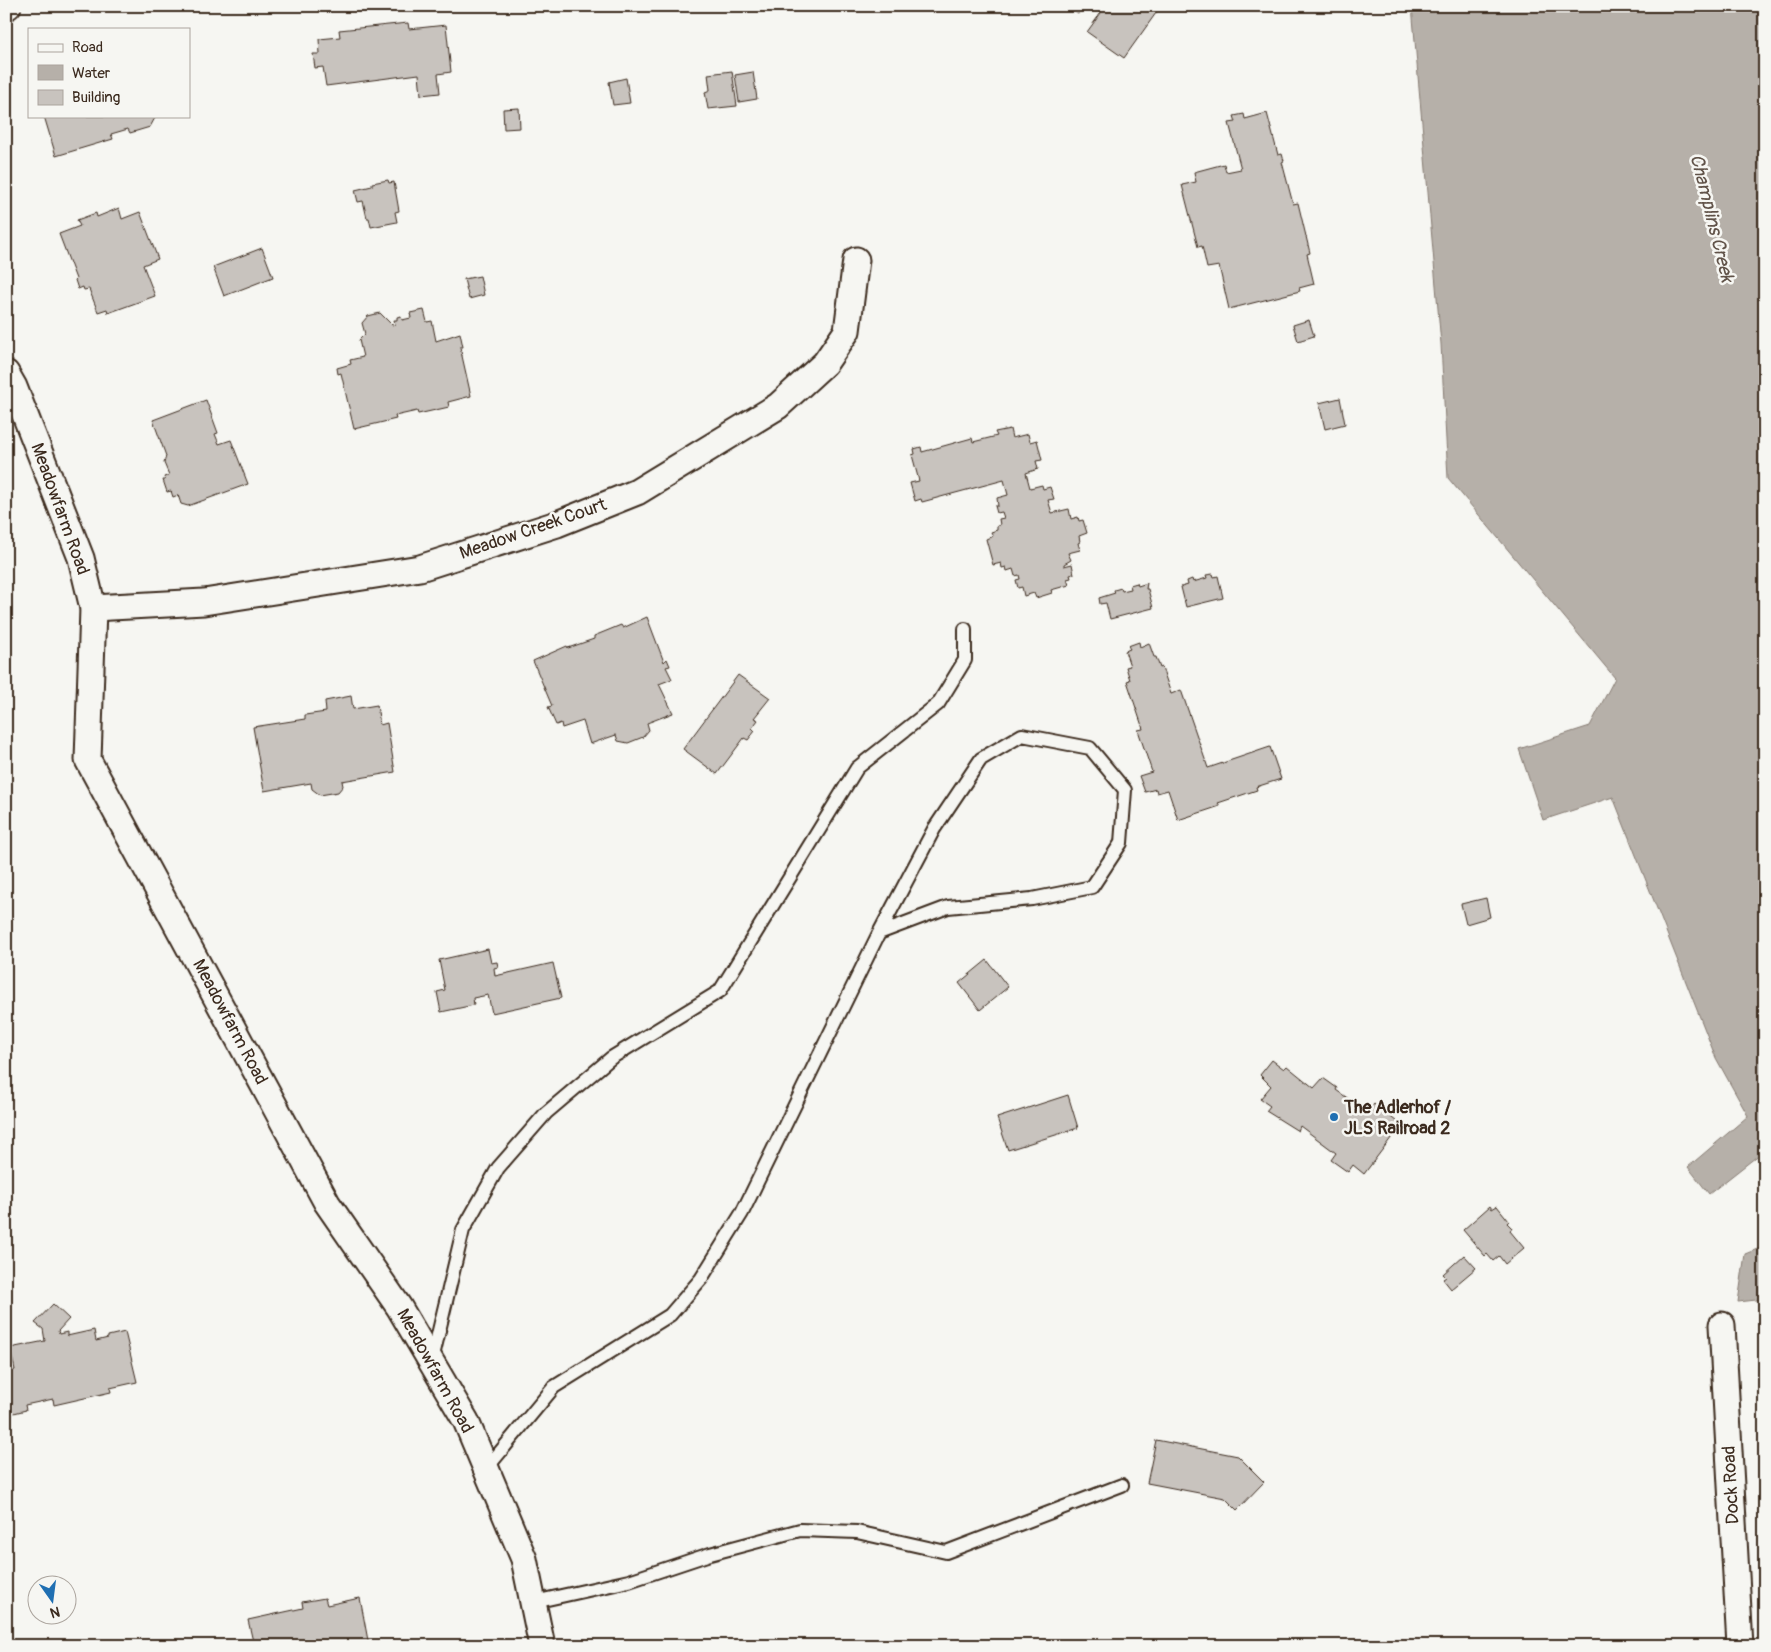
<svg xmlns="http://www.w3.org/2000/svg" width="1771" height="1652" font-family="Pangolin,sans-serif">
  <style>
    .water { fill: #b6b0a9; stroke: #857a71 }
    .building { fill: #c8c3be; stroke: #3b2a1e }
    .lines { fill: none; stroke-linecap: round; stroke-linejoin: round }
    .lane-casing { stroke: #3b2a1e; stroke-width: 16 }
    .street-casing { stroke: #3b2a1e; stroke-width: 29 }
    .lane { stroke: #f6f6f2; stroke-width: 12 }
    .street { stroke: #f6f6f2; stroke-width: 25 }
    .poi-dot { fill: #1f6fb2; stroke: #f6f6f2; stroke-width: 2 }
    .labels { text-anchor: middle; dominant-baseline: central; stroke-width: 5; stroke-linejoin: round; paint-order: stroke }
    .street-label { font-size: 18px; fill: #3b2a1e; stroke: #f6f6f2 }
    .poi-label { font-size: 18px; font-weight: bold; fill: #3b2a1e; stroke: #f6f6f2; text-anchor: start }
    .water-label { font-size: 19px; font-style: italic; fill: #605248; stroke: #f6f6f2 }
  </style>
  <rect width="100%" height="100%" fill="#f6f6f2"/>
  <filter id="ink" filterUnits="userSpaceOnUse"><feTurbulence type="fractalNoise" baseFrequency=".02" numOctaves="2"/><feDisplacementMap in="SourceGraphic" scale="10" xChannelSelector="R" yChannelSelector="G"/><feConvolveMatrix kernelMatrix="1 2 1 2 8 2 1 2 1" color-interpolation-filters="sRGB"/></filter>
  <g filter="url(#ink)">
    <g class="water">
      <polygon points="1412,6 1765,6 1765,1150 1709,1194 1688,1167 1748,1116 1716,1058 1613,797 1543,820 1519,749 1590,726 1615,678 1448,478 1441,344"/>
      <polygon points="1765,1246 1765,1299 1738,1302 1745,1254"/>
    </g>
    <g class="building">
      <polygon points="1066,6 1084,6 1078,14"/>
      <polygon points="1098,6 1161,6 1124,58 1087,32 1103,10"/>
      <polygon points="408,23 409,29 446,25 451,72 438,74 440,93 421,95 419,74 326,86 323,67 315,68 313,54 320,54 319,39 340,37 339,30"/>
      <polygon points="732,71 737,106 708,109 705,92 710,90 708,74"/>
      <polygon points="753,72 757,99 739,102 735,75"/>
      <polygon points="626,78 630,103 613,105 609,82"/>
      <polygon points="519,108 520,128 504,129 503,109"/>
      <polygon points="1267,113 1278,155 1282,154 1284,161 1282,162 1293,204 1298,203 1310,253 1307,254 1314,284 1299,288 1300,291 1229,309 1219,266 1207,268 1202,246 1198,247 1182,185 1196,182 1194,172 1224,164 1226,172 1241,169 1229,123 1236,122 1234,116 1244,114 1245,119"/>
      <polygon points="44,116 156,116 150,127 130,133 128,129 111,134 113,139 56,156"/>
      <polygon points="388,180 389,183 394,182 399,211 395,212 397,222 371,227 369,218 367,218 363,201 358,202 355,190 372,186 372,183"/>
      <polygon points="119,208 122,219 140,212 158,259 143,265 155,296 108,313 107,309 98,312 89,289 84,290 83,287 78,289 75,280 76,279 59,234 80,226 77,220 96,213 97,217"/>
      <polygon points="262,248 273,277 224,296 213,267"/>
      <polygon points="480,276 484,295 469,299 464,279"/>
      <polygon points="424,310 427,322 432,321 436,341 460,333 463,347 460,347 471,396 448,402 449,407 418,414 417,411 395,416 396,419 354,429 341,373 338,374 337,368 351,364 350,360 363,357 359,340 365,334 362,323 368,316 380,313 392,325 395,324 394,320 397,320 397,317 401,316 402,320 411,318 410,313"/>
      <polygon points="1309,320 1314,336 1298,341 1293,325"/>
      <polygon points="1340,398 1345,424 1325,429 1319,403"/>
      <polygon points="206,400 218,433 215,434 219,444 231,440 248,484 188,506 181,504 178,495 173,497 171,491 167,492 163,480 165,480 164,477 169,475 164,463 166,456 153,420"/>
      <polygon points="1010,429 1012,438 1028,434 1030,442 1037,440 1042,460 1036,461 1038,469 1026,473 1030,488 1042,485 1043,489 1050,487 1054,499 1048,500 1052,513 1069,509 1071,519 1078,517 1079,521 1083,520 1087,533 1079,536 1080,542 1078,543 1080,550 1068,553 1071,560 1064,564 1064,566 1072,564 1074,574 1070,575 1071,578 1067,579 1069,585 1051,590 1052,593 1036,598 1034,593 1024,596 1022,587 1018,588 1016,580 1020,579 1019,575 1015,576 1013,569 1007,571 1006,567 1002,568 1001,563 993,565 986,539 993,536 991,532 997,530 997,526 1000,525 999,519 1004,518 1002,512 997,513 995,506 998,506 997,498 1008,495 1004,480 922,502 921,499 915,501 910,483 919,481 912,455 915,454 914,449 921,447 922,452 972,438 973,442 997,436 995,432"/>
      <polygon points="1213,574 1214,577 1218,576 1223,598 1186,607 1181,587 1188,585 1187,581 1192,579 1193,582 1207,578 1206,575"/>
      <polygon points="1137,583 1138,586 1147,583 1146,589 1148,589 1153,608 1110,619 1106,603 1100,604 1099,598 1115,593 1114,590 1121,588 1122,591 1131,589 1130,585"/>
      <polygon points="647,617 664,662 667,659 670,666 666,667 672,679 659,684 673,713 647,723 649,730 643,737 628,743 618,741 616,735 590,744 583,721 562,728 561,723 556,725 548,707 552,706 533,661 567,646 568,648 594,639 594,636 621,625 623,628"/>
      <polygon points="1139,642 1140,647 1149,643 1154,657 1156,657 1160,668 1162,667 1171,694 1181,690 1208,768 1270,747 1281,779 1256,787 1257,790 1218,803 1220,806 1178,820 1168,790 1157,793 1156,789 1145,792 1139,776 1152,772 1138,730 1143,729 1127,681 1130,680 1126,667 1130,666 1125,651 1130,649 1128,646"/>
      <polygon points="738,675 770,698 754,718 758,720 752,728 755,731 748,740 744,738 717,774 683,749"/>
      <polygon points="351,696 353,709 377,705 380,725 387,723 395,772 342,781 343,786 338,792 320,795 312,789 311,783 264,791 253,727 305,719 305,715 326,712 325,701"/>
      <polygon points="1486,898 1490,917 1466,924 1461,904"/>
      <polygon points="488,949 491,963 497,962 498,967 494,968 495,976 553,963 561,998 492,1013 488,995 473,998 474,1005 441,1012 437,992 445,990 439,960"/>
      <polygon points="987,960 1008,987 980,1010 959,983"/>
      <polygon points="1272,1060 1284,1069 1287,1066 1314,1088 1323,1078 1337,1088 1336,1090 1367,1112 1374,1104 1401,1125 1364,1174 1353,1165 1348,1172 1331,1160 1336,1153 1300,1126 1298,1131 1266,1111 1270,1106 1260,1099 1271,1086 1260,1075"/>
      <polygon points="1068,1095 1078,1128 1008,1150 997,1118"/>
      <polygon points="1490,1206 1492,1209 1497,1206 1509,1221 1507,1223 1512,1228 1510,1231 1524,1248 1505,1264 1499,1256 1493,1261 1487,1254 1485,1256 1463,1230"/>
      <polygon points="1464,1255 1476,1268 1451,1289 1443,1279 1446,1277 1443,1274"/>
      <polygon points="53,1304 69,1319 58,1331 59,1334 67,1332 67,1336 94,1330 96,1341 108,1338 108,1336 125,1332 137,1382 110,1388 111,1392 54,1405 53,1399 25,1405 26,1410 6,1415 6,1368 10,1368 11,1371 15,1370 10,1348 45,1341 43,1329 35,1323"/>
      <polygon points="1156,1440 1238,1456 1264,1482 1237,1510 1225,1498 1147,1483"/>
      <polygon points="325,1598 327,1605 360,1598 369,1646 254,1646 248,1620 303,1608 302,1602"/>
    </g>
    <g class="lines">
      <defs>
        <g id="lane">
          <polyline points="432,1360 463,1230 498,1168 546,1113 611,1058 720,991 857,768 938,704 965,660 965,629"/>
          <polyline points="486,1469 554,1387 670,1315 701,1279 742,1213 879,933 934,829 981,759 1022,735 1090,748 1125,790 1121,843 1092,887 1032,899 948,907 879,933"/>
          <polyline points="534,1602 629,1581 710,1554 800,1530 857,1532 946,1552 1122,1485"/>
        </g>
        <g id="street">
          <polyline points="6,7 8,6"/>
          <polyline points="6,373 14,387 81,558 93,608 88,760 327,1203 399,1307 466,1421 524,1559 542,1646"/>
          <polyline points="93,608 204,602 420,568 557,524 637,492 778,406 825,363 847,331 856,260"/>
          <polyline points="1722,1325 1740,1646"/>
        </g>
      </defs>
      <use href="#lane" class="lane-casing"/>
      <use href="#street" class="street-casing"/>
      <use href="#lane" class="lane"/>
      <use href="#street" class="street"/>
    </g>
  </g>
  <circle class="poi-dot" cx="1334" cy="1117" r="5"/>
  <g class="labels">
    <g class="street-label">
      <text transform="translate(60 509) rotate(70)">Meadowfarm Road</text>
      <text transform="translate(533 529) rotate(-19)">Meadow Creek Court</text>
      <text transform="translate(230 1022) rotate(62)">Meadowfarm Road</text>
      <text transform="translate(435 1371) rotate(61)">Meadowfarm Road</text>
      <text transform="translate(1731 1485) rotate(-93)">Dock Road</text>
    </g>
    <g class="poi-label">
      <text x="1344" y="1107">The Adlerhof /<tspan x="1344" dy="21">JLS Railroad 2</tspan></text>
    </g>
    <g class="water-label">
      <text transform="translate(1712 218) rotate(76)">Champlins Creek</text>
    </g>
  </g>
  <rect width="1771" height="1652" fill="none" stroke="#f6f6f2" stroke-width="25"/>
  <rect x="12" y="12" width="1746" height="1627" fill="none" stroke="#3b2a1e" stroke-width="2" filter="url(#ink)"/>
  <rect x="28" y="28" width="162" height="90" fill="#f6f6f2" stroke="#aba49d"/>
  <rect x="38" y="44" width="25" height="8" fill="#f6f6f2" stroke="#aba49d"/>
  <text x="72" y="52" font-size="15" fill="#3b2a1e">Road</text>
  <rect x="38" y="65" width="25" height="15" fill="#b6b0a9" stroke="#aba49d"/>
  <text x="72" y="78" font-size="15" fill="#3b2a1e">Water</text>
  <rect x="38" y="90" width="25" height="15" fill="#c8c3be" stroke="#aba49d"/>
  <text x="72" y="102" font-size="15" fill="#3b2a1e">Building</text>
  <g transform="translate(52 1600) rotate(166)"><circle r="24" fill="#f6f6f2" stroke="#aba49d"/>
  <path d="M0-4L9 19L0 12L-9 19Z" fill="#1f6fb2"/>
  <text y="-8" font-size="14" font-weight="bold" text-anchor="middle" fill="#3b2a1e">N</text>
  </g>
</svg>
